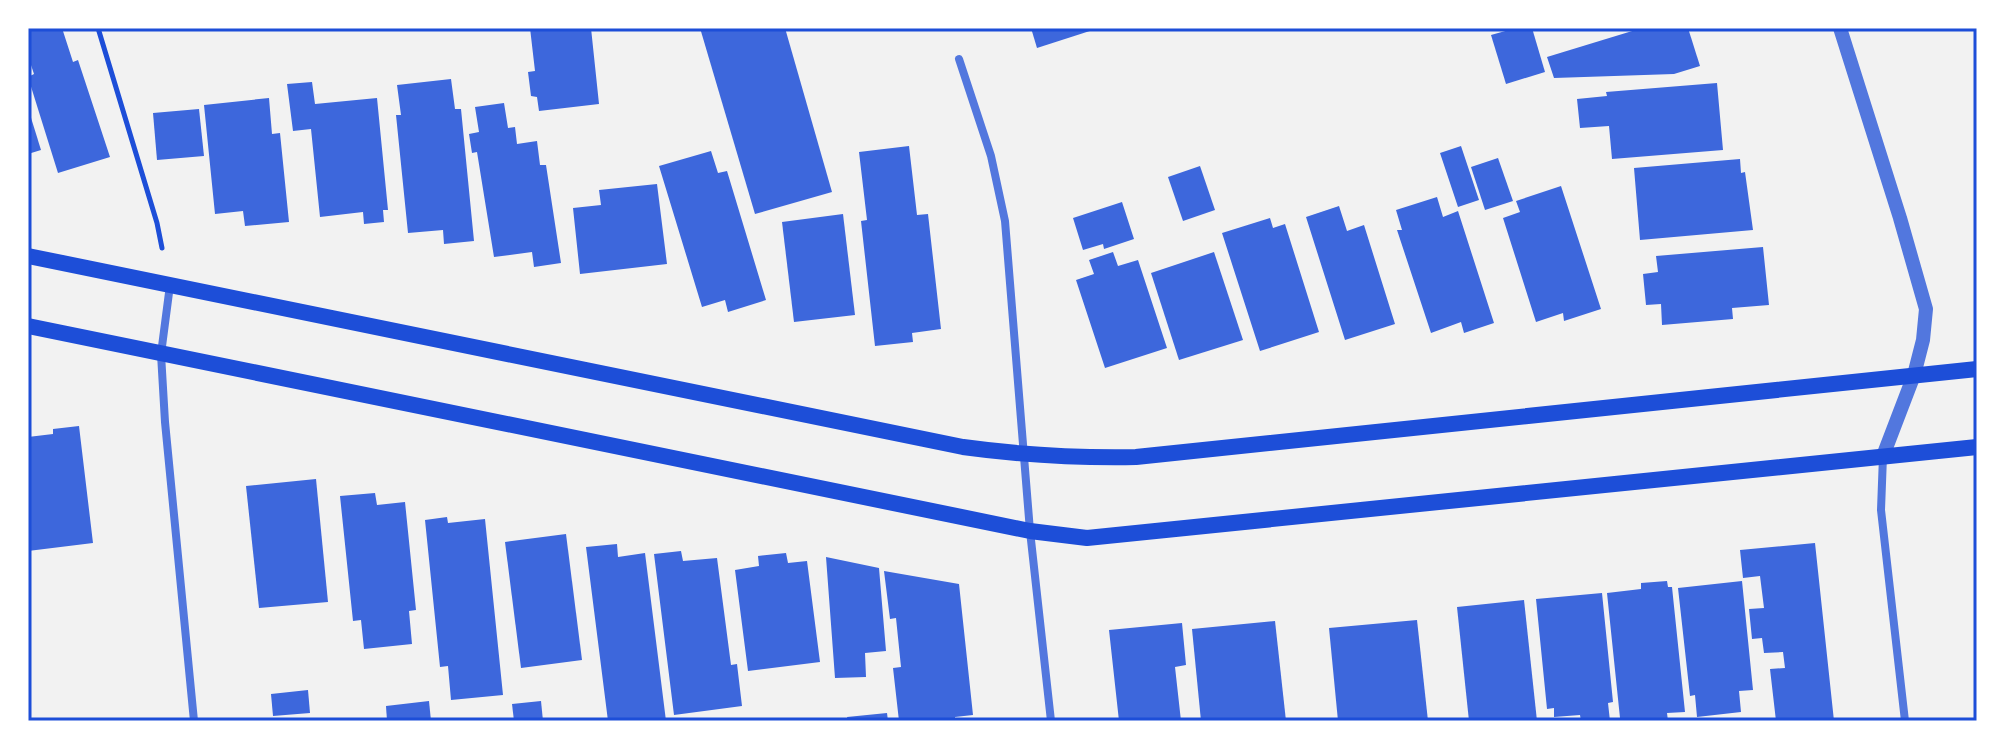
<svg xmlns="http://www.w3.org/2000/svg" width="2005" height="749" font-family="'DejaVu Sans',sans-serif">
  <style>
    .building { fill: #3d67dc }
    .lines { fill: none; stroke-linecap: round; stroke-linejoin: round }
    .path { stroke: #1d4ed8; stroke-width: 5 }
    .minor { stroke: #5277de; stroke-width: 8 }
    .tertiary { stroke: #5277de; stroke-width: 14 }
    .secondary { stroke: #1d4ed8; stroke-width: 16 }
    .neatline { fill: none; stroke: #1d4ed8; stroke-width: 3 }
  </style>
  <rect width="100%" height="100%" fill="#f2f2f2"/>
  <g class="building">
    <polygon points="28,28 62,28 73,62 78,60 110,157 58,173 28,77 34,74 28,56"/>
    <polygon points="530,28 591,28 599,104 539,111 537,97 531,96 528,72 535,71"/>
    <polygon points="700,28 785,28 832,192 755,214"/>
    <polygon points="1031,28 1096,28 1096,29 1037,48"/>
    <polygon points="1516,28 1532,28 1545,72 1506,84 1491,35"/>
    <polygon points="1642,28 1688,28 1700,66 1674,74 1554,78 1547,57"/>
    <polygon points="451,79 455,109 461,109 474,241 444,244 443,230 408,233 396,115 401,115 397,85"/>
    <polygon points="312,82 315,104 377,98 388,210 383,210 384,222 364,224 363,212 320,217 311,129 293,131 287,84"/>
    <polygon points="1717,83 1723,150 1612,159 1609,126 1580,128 1577,99 1607,96 1606,92"/>
    <polygon points="269,98 272,134 280,133 289,222 245,226 243,211 215,214 204,105"/>
    <polygon points="504,103 508,128 515,127 517,144 537,141 540,165 546,165 561,263 534,267 532,252 494,257 477,152 472,153 469,134 479,132 475,107"/>
    <polygon points="28,108 41,150 28,154"/>
    <polygon points="199,109 204,156 157,160 153,113"/>
    <polygon points="909,146 917,215 928,214 941,329 912,333 913,342 875,346 861,221 867,220 859,152"/>
    <polygon points="1461,146 1479,200 1458,207 1440,153"/>
    <polygon points="711,151 718,173 727,171 766,300 728,312 725,300 702,307 659,166"/>
    <polygon points="1498,158 1513,201 1485,210 1471,167"/>
    <polygon points="1740,159 1741,173 1745,172 1753,230 1640,240 1634,168"/>
    <polygon points="1200,166 1215,210 1183,221 1168,177"/>
    <polygon points="657,184 667,264 580,274 573,208 601,205 599,190"/>
    <polygon points="1561,186 1601,309 1564,321 1563,313 1536,322 1503,218 1520,212 1516,201"/>
    <polygon points="1437,197 1443,217 1458,211 1494,323 1464,333 1461,322 1431,333 1397,230 1402,230 1396,210"/>
    <polygon points="1122,202 1134,239 1104,249 1103,244 1083,250 1073,218"/>
    <polygon points="1339,206 1347,231 1364,225 1395,324 1345,340 1306,217"/>
    <polygon points="843,214 855,315 794,322 782,222"/>
    <polygon points="1270,218 1273,228 1285,224 1319,332 1260,351 1222,233"/>
    <polygon points="1763,247 1769,305 1732,308 1733,319 1662,325 1661,304 1646,305 1643,274 1658,272 1656,256"/>
    <polygon points="1113,252 1118,266 1138,260 1167,348 1105,368 1076,280 1094,274 1089,260"/>
    <polygon points="1214,252 1243,340 1179,360 1151,273"/>
    <polygon points="79,426 93,543 28,551 28,437 53,434 53,429"/>
    <polygon points="316,479 328,602 259,608 246,486"/>
    <polygon points="375,493 377,505 405,502 416,610 409,611 412,644 364,649 361,620 353,621 340,496"/>
    <polygon points="447,517 448,523 485,519 503,695 451,700 448,666 440,667 425,520"/>
    <polygon points="566,534 582,660 521,668 505,542"/>
    <polygon points="1815,543 1834,721 1776,721 1770,669 1785,668 1783,652 1764,653 1762,638 1752,639 1749,609 1764,608 1760,576 1743,578 1740,550"/>
    <polygon points="617,544 618,557 645,553 666,721 608,721 586,547"/>
    <polygon points="681,551 683,561 717,558 731,665 737,664 742,706 674,715 654,554"/>
    <polygon points="786,553 788,563 807,561 820,662 748,671 735,570 759,566 758,556"/>
    <polygon points="826,557 879,568 886,651 865,653 866,677 835,678"/>
    <polygon points="884,571 959,584 973,715 955,717 955,721 899,721 893,668 901,667 896,618 890,619"/>
    <polygon points="1667,581 1668,587 1672,587 1685,712 1667,713 1668,721 1624,721 1620,718 1607,593 1641,589 1641,583"/>
    <polygon points="1742,581 1753,690 1739,691 1741,712 1697,717 1695,695 1690,696 1678,588"/>
    <polygon points="1602,593 1613,702 1608,703 1610,721 1581,721 1580,715 1554,717 1554,708 1547,709 1536,599"/>
    <polygon points="1524,600 1537,721 1469,721 1457,607"/>
    <polygon points="1417,620 1428,721 1338,721 1329,628"/>
    <polygon points="1275,621 1286,721 1201,721 1192,629"/>
    <polygon points="1182,623 1186,665 1175,667 1181,721 1119,721 1109,630"/>
    <polygon points="308,690 310,713 273,716 271,694"/>
    <polygon points="429,701 431,721 387,721 386,706"/>
    <polygon points="541,701 543,721 514,721 512,704"/>
    <polygon points="887,713 888,721 848,721 847,717"/>
  </g>
  <g class="lines">
    <polyline class="path" points="98,28 157,223 162,248"/>
    <g class="minor">
      <polyline points="959,59 991,156 1005,221 1030,531 1051,721"/>
      <polyline points="170,285 161,354 165,422 194,721"/>
      <polyline points="1883,456 1881,510 1905,721"/>
    </g>
    <polyline class="tertiary" points="1840,28 1900,218 1926,309 1923,340 1914,375 1883,456"/>
    <g class="secondary">
      <path d="M28,256L963,447C1021,455 1077,458 1136,457L1977,369"/>
      <polyline points="28,326 1030,531 1087,538 1977,447"/>
    </g>
  </g>
  <rect width="2005" height="749" fill="none" stroke="#ffffff" stroke-width="60"/>
  <rect x="30" y="30" width="1945" height="689" class="neatline"/>
</svg>
